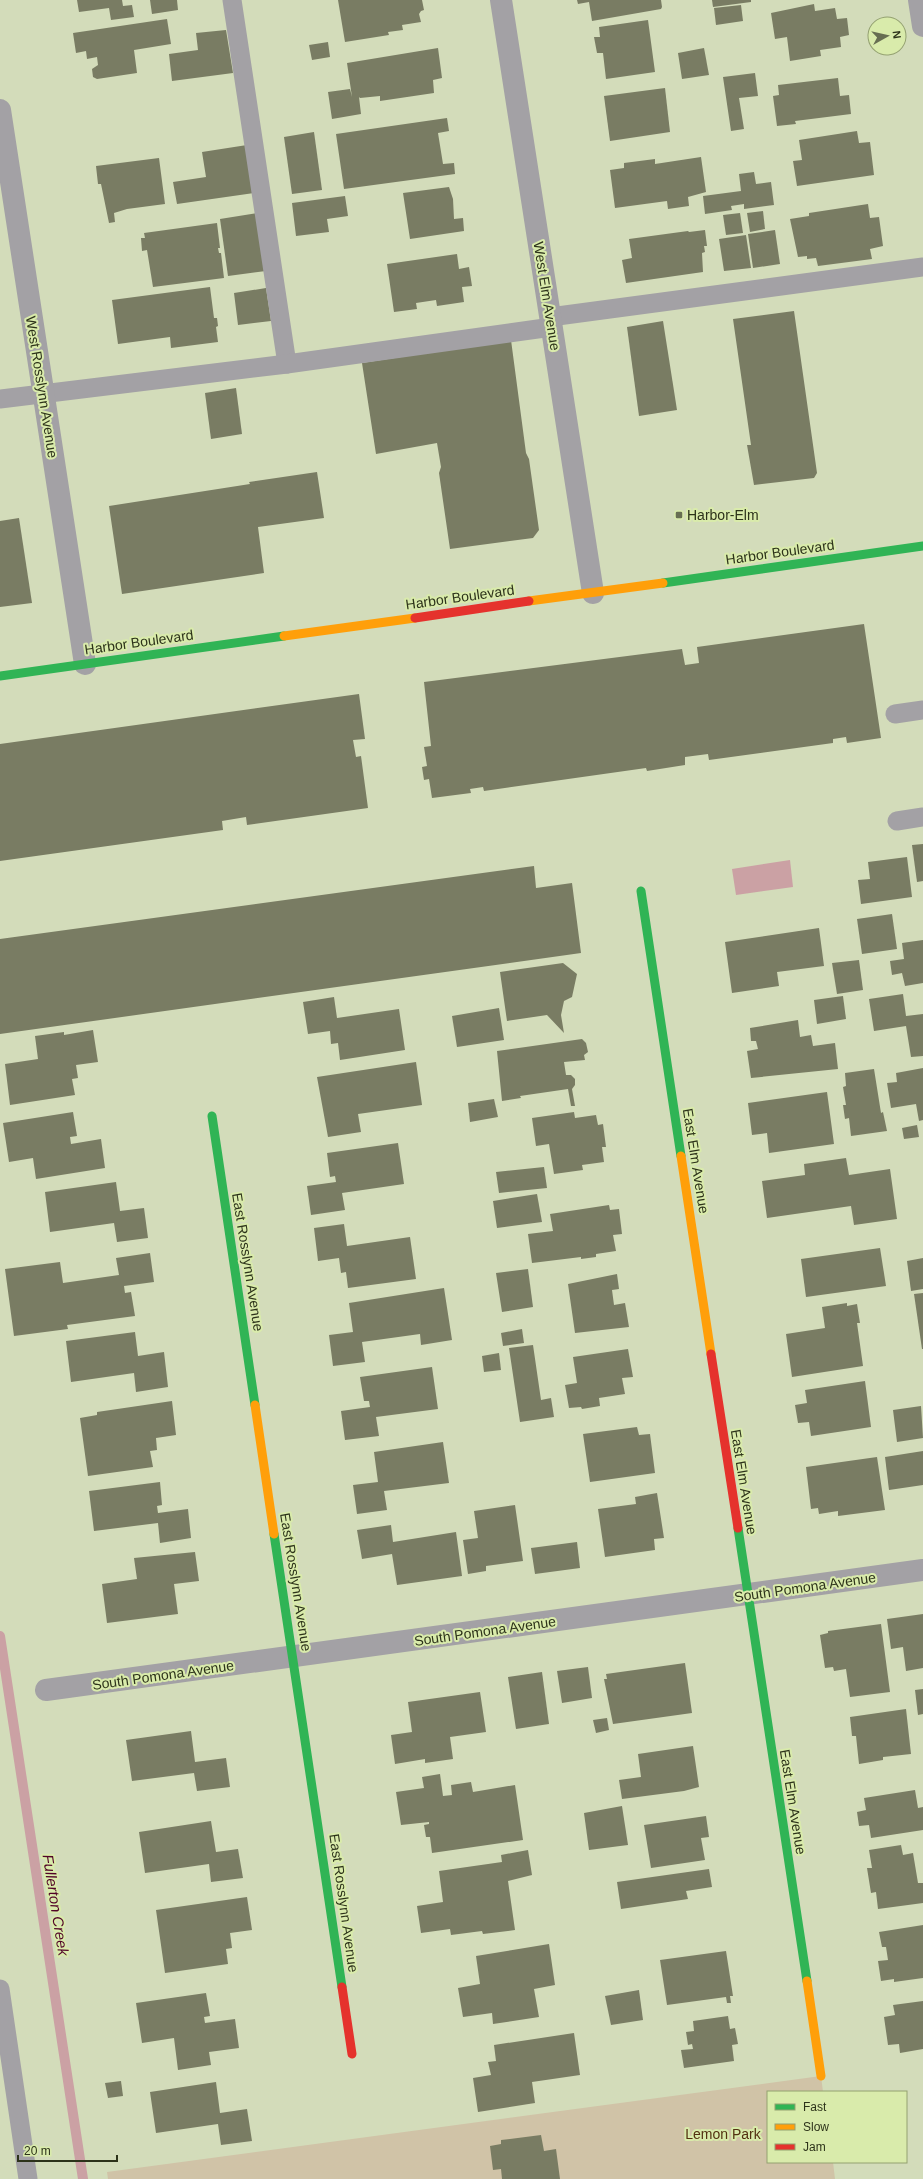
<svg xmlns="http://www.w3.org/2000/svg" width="923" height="2179" font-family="Arial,sans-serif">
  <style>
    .green { fill: #d0c3a7 }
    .water { fill: #cba1a4 }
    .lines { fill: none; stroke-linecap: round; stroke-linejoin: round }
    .stream { stroke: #cba1a4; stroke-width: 10 }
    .building { fill: #797c63 }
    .lane { stroke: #a3a1a5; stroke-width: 19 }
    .street { stroke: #a3a1a5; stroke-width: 22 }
    .fast { stroke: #30b455; stroke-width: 9 }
    .slow { stroke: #ff9f0a; stroke-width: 9 }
    .jam { stroke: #e5322d; stroke-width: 9 }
    .poi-dot { fill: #676e52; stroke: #d9ebab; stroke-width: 1.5 }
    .labels { text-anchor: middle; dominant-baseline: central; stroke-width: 4; stroke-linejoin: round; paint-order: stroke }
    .street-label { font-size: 14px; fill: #2d331a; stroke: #d9ebab }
    .poi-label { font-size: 14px; fill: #2d331a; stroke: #d9ebab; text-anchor: start }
    .park-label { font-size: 14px; fill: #533111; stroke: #d9ebab }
    .water-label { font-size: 15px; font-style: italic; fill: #510327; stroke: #d9ebab }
  </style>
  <rect width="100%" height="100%" fill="#d3dcba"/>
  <polygon class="green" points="821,2076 823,2092 768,2092 768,2162 833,2162 835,2179 108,2179 107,2172"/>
  <polygon class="water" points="790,860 793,887 736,895 732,869"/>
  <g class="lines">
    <polyline class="stream" points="0,1636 83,2179"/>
  </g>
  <g class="building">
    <polygon points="77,0 122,0 123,6 132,5 134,17 111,20 109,8 79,12"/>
    <polygon points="150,0 177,0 178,10 152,14"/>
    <polygon points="338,0 422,0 424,10 421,11 419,14 421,22 402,25 403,30 388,32 389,35 345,42"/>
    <polygon points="577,0 661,0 662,7 661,9 592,21 589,2 578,4"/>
    <polygon points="712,0 751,0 751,2 713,7"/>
    <polygon points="814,4 815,11 835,8 837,19 847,18 849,35 840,37 841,47 820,50 821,56 790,61 787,37 775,39 771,13"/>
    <polygon points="741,5 743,21 716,25 714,8"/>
    <polygon points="167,19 171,44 134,50 137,73 97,79 93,77 92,69 98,65 97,57 87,59 86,51 76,53 73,33"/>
    <polygon points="648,20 655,72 606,79 603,53 597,53 594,37 600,37 599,27"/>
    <polygon points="226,30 233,73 172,81 169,54 198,50 196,33"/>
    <polygon points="328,42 330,57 312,60 309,45"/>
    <polygon points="438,48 442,78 433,80 434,93 380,101 380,96 360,98 359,97 361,114 332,119 328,92 350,89 352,97 347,63"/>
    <polygon points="704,48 709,75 682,79 678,53"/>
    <polygon points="755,73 758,96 739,98 744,129 731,131 723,77"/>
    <polygon points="838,78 840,96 849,95 851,114 795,121 796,124 777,126 773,96 779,95 778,85"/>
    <polygon points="665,88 670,132 610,141 604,96"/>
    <polygon points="447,118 449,131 438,133 443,164 454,163 455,174 344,189 336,134"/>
    <polygon points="857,131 859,143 870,142 874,175 797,186 793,161 802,160 799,140"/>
    <polygon points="314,132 322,190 292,194 284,137"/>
    <polygon points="247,145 254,193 177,204 173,182 206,177 202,152"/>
    <polygon points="701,157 706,192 688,197 689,206 668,209 667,201 615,208 610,170 624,168 624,163 655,159 655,164"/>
    <polygon points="159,158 165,204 127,209 114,213 115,222 109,223 101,184 98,184 96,166"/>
    <polygon points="754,172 756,184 771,182 774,205 744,209 744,204 731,206 732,210 705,214 703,196 741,191 739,174"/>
    <polygon points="449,187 453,199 454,219 463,218 464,231 410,239 403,193"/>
    <polygon points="345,196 348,216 327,219 329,232 296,236 292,203"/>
    <polygon points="868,204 870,218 879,217 883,246 870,249 872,259 818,266 816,258 807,259 807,256 798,257 790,219 809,216 809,213"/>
    <polygon points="763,211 765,229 750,232 747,213"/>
    <polygon points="258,213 266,271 228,276 220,219"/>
    <polygon points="740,213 743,233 726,235 723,215"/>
    <polygon points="217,223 220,248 218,248 219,253 221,253 224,278 153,287 147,250 142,251 141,238 145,238 144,233"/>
    <polygon points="705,230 707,246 704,246 705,252 702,253 703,272 626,283 622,260 632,258 629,239 688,231 689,232"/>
    <polygon points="775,230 780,264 753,268 748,234"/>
    <polygon points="746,235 751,268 724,271 719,239"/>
    <polygon points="457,254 459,269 469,267 472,286 462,287 464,302 437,306 436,300 416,303 417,309 394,312 387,264"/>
    <polygon points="210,287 214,318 217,318 218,326 216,327 218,342 171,348 170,337 118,344 112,300"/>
    <polygon points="266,288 271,321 238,325 234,293"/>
    <polygon points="794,311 817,473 814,478 754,485 747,445 751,445 733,319"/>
    <polygon points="663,321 677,410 639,416 627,327"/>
    <polygon points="511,340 526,453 529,459 539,530 533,538 450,549 439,473 441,467 437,443 376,454 362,363"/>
    <polygon points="236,388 242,434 211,439 205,393"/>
    <polygon points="317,472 324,518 258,527 264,573 122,594 109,506 250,484 249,482"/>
    <polygon points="19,518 32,603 0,607 0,521"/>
    <polygon points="864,624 881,738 847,743 846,737 833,739 833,743 709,760 708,754 685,757 685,765 647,771 646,768 484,791 483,787 470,789 471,793 432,798 429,779 424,780 422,767 427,766 424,747 431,746 424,682 682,649 685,665 699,663 697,647"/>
    <polygon points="359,694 365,739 353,740 356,757 361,756 368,808 247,825 246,817 222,821 223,830 0,861 0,744"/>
    <polygon points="923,844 923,881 917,882 912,845"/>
    <polygon points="907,857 912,897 861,904 858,880 870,879 868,862"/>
    <polygon points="534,866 536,888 572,883 581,953 0,1034 0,939"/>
    <polygon points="892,914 897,949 862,954 857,919"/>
    <polygon points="819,928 824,966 777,972 779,986 732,993 725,942"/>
    <polygon points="923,940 923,983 905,986 902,973 892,975 890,961 904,959 902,943"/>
    <polygon points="859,960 863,990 837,994 832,963"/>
    <polygon points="563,963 577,974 572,997 564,1001 561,1015 564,1033 547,1015 507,1021 500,972"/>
    <polygon points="903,994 906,1016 923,1014 923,1056 911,1057 906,1026 874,1031 869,999"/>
    <polygon points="843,996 846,1019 817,1024 814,1000"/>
    <polygon points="334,997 337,1018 399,1009 405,1050 340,1060 338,1043 331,1044 330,1031 308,1034 303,1002"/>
    <polygon points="499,1008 504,1040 457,1047 452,1016"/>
    <polygon points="798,1020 800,1037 811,1035 813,1046 835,1043 838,1069 751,1078 747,1051 758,1049 756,1041 751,1041 750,1028"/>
    <polygon points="93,1030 98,1062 76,1065 78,1078 72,1079 75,1095 10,1105 5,1064 38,1059 35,1036 64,1032 64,1035"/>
    <polygon points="582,1039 586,1043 588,1052 584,1055 585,1060 564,1062 566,1075 571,1075 575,1079 575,1085 572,1089 575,1106 571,1106 568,1089 520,1096 521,1098 502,1101 497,1051"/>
    <polygon points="416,1062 422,1105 358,1114 361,1132 328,1137 317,1077"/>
    <polygon points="923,1068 923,1120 919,1121 916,1104 891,1108 887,1083 897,1082 896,1073"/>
    <polygon points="874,1069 881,1113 883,1112 887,1131 851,1136 849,1118 845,1119 843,1105 846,1105 843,1087 846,1086 845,1073"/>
    <polygon points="827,1092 834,1144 769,1153 767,1133 752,1135 748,1103"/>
    <polygon points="494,1099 498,1117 470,1122 468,1103"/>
    <polygon points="73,1112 77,1136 70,1137 71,1144 101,1139 105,1168 36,1179 33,1158 9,1162 3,1123"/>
    <polygon points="574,1112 575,1118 596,1115 598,1125 603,1124 606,1147 602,1147 604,1162 582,1165 583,1170 554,1174 549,1144 536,1146 532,1118"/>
    <polygon points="917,1125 919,1137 904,1139 902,1128"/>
    <polygon points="398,1143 404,1184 342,1193 345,1210 311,1215 307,1186 336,1182 335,1176 330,1177 327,1153"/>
    <polygon points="846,1158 849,1175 890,1169 897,1219 854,1225 851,1206 767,1218 762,1181 805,1175 804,1164"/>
    <polygon points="544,1167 547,1188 499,1193 496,1172"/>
    <polygon points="116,1182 120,1211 144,1208 148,1238 117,1242 114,1223 50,1232 45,1192"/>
    <polygon points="537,1194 542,1222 497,1228 493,1201"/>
    <polygon points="609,1205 610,1210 619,1209 622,1234 613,1235 616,1251 596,1254 596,1257 581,1259 581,1257 532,1263 528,1234 553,1231 550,1214"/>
    <polygon points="344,1224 347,1246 410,1237 416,1279 348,1288 346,1272 341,1273 339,1258 318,1261 314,1228"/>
    <polygon points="880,1248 886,1286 806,1297 801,1259"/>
    <polygon points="150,1253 154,1282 124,1286 125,1293 131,1292 135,1316 67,1325 68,1329 14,1336 5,1269 60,1262 63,1283 119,1275 116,1258"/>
    <polygon points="923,1258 923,1289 911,1291 907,1261"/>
    <polygon points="528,1269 533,1307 502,1312 496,1273"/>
    <polygon points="617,1274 619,1289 612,1290 614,1305 625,1303 629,1327 575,1333 568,1284"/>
    <polygon points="444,1288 452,1340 421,1345 420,1334 362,1342 365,1362 333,1366 329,1335 353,1332 349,1303"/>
    <polygon points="923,1293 923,1349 922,1349 914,1294"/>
    <polygon points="847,1303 847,1306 857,1304 860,1323 857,1323 863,1366 792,1377 786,1334 825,1328 822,1307"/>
    <polygon points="522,1329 524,1343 503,1346 501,1333"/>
    <polygon points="135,1332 138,1356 164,1352 168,1387 136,1392 134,1373 71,1382 66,1341"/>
    <polygon points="533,1345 541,1400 551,1398 554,1417 520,1422 509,1348"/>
    <polygon points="628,1349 633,1377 622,1378 625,1394 599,1398 600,1406 582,1409 581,1407 569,1408 565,1385 577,1383 573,1357"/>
    <polygon points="499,1353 501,1370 484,1372 482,1356"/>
    <polygon points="432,1367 438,1409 376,1417 379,1436 345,1440 341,1411 370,1407 369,1401 364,1401 360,1377"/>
    <polygon points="865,1381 871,1427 811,1436 809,1422 798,1423 795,1405 807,1403 805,1390"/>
    <polygon points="172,1401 176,1435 156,1438 157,1450 150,1451 153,1467 88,1476 80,1418 97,1415 97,1412"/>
    <polygon points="921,1406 923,1438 897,1442 893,1410"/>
    <polygon points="637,1427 639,1435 650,1434 655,1473 590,1482 583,1434"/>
    <polygon points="443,1442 449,1483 384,1491 387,1510 357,1514 353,1485 378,1482 374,1452"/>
    <polygon points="923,1451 923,1485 889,1490 885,1457"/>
    <polygon points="877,1457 885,1510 838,1516 838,1511 819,1514 818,1508 811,1509 806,1467"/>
    <polygon points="160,1482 162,1505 157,1506 158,1513 188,1509 191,1538 160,1543 158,1523 94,1531 89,1491"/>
    <polygon points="657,1493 664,1538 654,1539 655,1550 605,1557 598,1509 636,1504 635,1497"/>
    <polygon points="515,1505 523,1561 486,1566 486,1571 468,1574 463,1540 478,1538 474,1511"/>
    <polygon points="391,1525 393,1542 456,1532 462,1576 397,1585 392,1554 362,1559 357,1530"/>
    <polygon points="577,1542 580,1568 535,1574 531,1548"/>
    <polygon points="195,1552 199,1581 174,1584 178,1614 107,1623 102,1584 137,1579 134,1558"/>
    <polygon points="923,1614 923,1668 906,1671 903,1647 891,1649 887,1619"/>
    <polygon points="881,1624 890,1692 850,1697 846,1669 834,1671 833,1667 825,1668 820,1635 828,1633 828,1631"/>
    <polygon points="685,1663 692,1713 613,1724 604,1679 607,1679 606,1674"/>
    <polygon points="588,1667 592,1698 562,1703 557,1671"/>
    <polygon points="542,1672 549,1724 516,1729 508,1677"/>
    <polygon points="923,1689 923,1714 918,1715 915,1690"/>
    <polygon points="480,1692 486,1732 450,1737 453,1759 425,1763 425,1759 395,1764 391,1735 412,1732 408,1702"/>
    <polygon points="906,1709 911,1754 883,1757 883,1760 859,1764 856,1736 852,1736 850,1717"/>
    <polygon points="607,1718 609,1730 596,1733 593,1720"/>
    <polygon points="191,1731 195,1762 226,1758 230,1787 197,1791 194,1773 132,1781 126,1740"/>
    <polygon points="693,1746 699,1787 684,1791 622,1799 619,1780 641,1777 638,1754"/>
    <polygon points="440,1774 443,1796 452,1795 451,1785 471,1782 473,1792 515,1785 523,1840 432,1853 430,1837 426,1837 424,1825 429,1824 429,1822 401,1825 396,1792 424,1788 422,1777"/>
    <polygon points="915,1790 918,1808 923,1807 923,1830 871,1838 869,1825 859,1826 857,1812 866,1810 864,1798"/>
    <polygon points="622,1806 628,1845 589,1850 584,1813"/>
    <polygon points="706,1816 709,1837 701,1838 705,1860 651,1868 644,1825"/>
    <polygon points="211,1821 216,1852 238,1849 243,1878 211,1882 209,1864 145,1873 139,1832"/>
    <polygon points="901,1845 903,1855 913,1853 918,1883 923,1883 923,1903 878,1909 876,1892 871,1893 867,1868 872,1868 869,1850"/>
    <polygon points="528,1850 532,1875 508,1881 515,1930 483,1934 482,1931 451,1935 450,1929 421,1933 417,1906 443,1902 439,1871 502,1862 501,1855"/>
    <polygon points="709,1869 712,1887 686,1891 688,1899 621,1909 617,1882"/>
    <polygon points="247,1897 252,1930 230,1933 232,1948 226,1949 228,1964 165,1973 156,1910"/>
    <polygon points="923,1925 923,1978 894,1982 894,1979 881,1981 878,1961 888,1960 886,1947 882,1947 879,1932"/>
    <polygon points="549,1944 555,1985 534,1989 539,2017 493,2024 492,2013 463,2017 458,1988 480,1984 476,1956"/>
    <polygon points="726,1951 733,1996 730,1996 731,2003 727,2003 726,1997 667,2005 660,1960"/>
    <polygon points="639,1990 643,2020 611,2025 605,1996"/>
    <polygon points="206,1993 210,2016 204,2017 205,2023 235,2019 239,2048 209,2052 211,2065 178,2070 174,2038 142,2043 136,2003"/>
    <polygon points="923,2001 923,2049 900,2053 899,2044 888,2045 884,2017 895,2015 893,2005"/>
    <polygon points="728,2016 730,2029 735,2028 738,2044 732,2045 734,2061 684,2068 681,2050 693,2049 692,2044 688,2045 686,2032 694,2031 693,2021"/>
    <polygon points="574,2033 580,2075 532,2082 535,2103 478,2112 473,2078 491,2075 488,2062 496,2061 494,2045"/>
    <polygon points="121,2081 123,2096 108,2098 105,2083"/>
    <polygon points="216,2082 220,2113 247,2109 252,2141 221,2145 218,2124 156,2133 150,2092"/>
    <polygon points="541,2135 544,2151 556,2149 560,2179 502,2179 501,2169 493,2170 490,2146 501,2144 501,2140"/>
  </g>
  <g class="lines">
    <g class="lane">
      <polyline points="232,0 287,364"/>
      <polyline points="550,317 923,267"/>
      <polyline points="0,399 287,364 552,327"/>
      <polyline points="895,714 923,710"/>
      <polyline points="897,821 923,817"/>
      <polyline points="0,1989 28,2179"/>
    </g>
    <g class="street">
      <polyline points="501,0 593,593"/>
      <polyline points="919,0 923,26"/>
      <polyline points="0,110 85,664"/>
      <polyline points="46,1690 923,1570"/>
    </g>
    <g class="fast">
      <polyline points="663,583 923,546"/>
      <polyline points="0,676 284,636"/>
      <polyline points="641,891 681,1156"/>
      <polyline points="212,1116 255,1405"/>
      <polyline points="738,1528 807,1981"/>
      <polyline points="274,1534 342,1987"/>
    </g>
    <g class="slow">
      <polyline points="529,601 663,583"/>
      <polyline points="284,636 415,618"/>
      <polyline points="681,1156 711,1354"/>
      <polyline points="255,1405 274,1534"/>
      <polyline points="807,1981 821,2076"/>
    </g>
    <g class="jam">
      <polyline points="415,618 529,601"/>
      <polyline points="711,1354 738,1528"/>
      <polyline points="342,1987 352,2054"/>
    </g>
  </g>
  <rect class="poi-dot" x="675" y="511" width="8" height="8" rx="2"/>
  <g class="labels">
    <g class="street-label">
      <text transform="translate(547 296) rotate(81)">West Elm Avenue</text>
      <text transform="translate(42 387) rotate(81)">West Rosslynn Avenue</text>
      <text transform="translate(780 552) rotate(-8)">Harbor Boulevard</text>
      <text transform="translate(460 597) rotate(-8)">Harbor Boulevard</text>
      <text transform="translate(139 642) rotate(-8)">Harbor Boulevard</text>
      <text transform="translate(696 1161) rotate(81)">East Elm Avenue</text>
      <text transform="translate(248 1262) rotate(81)">East Rosslynn Avenue</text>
      <text transform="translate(744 1482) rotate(81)">East Elm Avenue</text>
      <text transform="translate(296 1582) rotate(81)">East Rosslynn Avenue</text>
      <text transform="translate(805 1587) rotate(-8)">South Pomona Avenue</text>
      <text transform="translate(485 1631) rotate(-8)">South Pomona Avenue</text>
      <text transform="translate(163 1675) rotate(-8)">South Pomona Avenue</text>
      <text transform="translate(793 1802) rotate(81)">East Elm Avenue</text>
      <text transform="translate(344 1903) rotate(82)">East Rosslynn Avenue</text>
    </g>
    <g class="poi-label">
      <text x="687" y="515">Harbor-Elm</text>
    </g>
    <g class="park-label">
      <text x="723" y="2134">Lemon Park</text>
    </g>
    <g class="water-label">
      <text transform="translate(56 1905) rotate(81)">Fullerton Creek</text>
    </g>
  </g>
  <rect x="767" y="2091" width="140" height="72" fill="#d9ebab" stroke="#94a171"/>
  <rect x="775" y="2104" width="20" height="6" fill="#30b455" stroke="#94a171"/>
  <text x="803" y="2111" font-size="12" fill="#2d331a">Fast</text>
  <rect x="775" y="2124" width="20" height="6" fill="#ff9f0a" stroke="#94a171"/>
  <text x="803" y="2131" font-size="12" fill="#2d331a">Slow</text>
  <rect x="775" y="2144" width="20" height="6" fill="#e5322d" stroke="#94a171"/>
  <text x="803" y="2151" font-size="12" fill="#2d331a">Jam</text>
  <g transform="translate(887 36) rotate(82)"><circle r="19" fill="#d9ebab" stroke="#94a171"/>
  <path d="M0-3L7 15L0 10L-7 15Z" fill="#676e52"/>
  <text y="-6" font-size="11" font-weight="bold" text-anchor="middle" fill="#2d331a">N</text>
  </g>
  <path d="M18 2155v6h99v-6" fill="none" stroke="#2d331a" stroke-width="2"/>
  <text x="24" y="2155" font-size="12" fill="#2d331a" stroke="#d9ebab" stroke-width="3" paint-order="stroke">20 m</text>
</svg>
